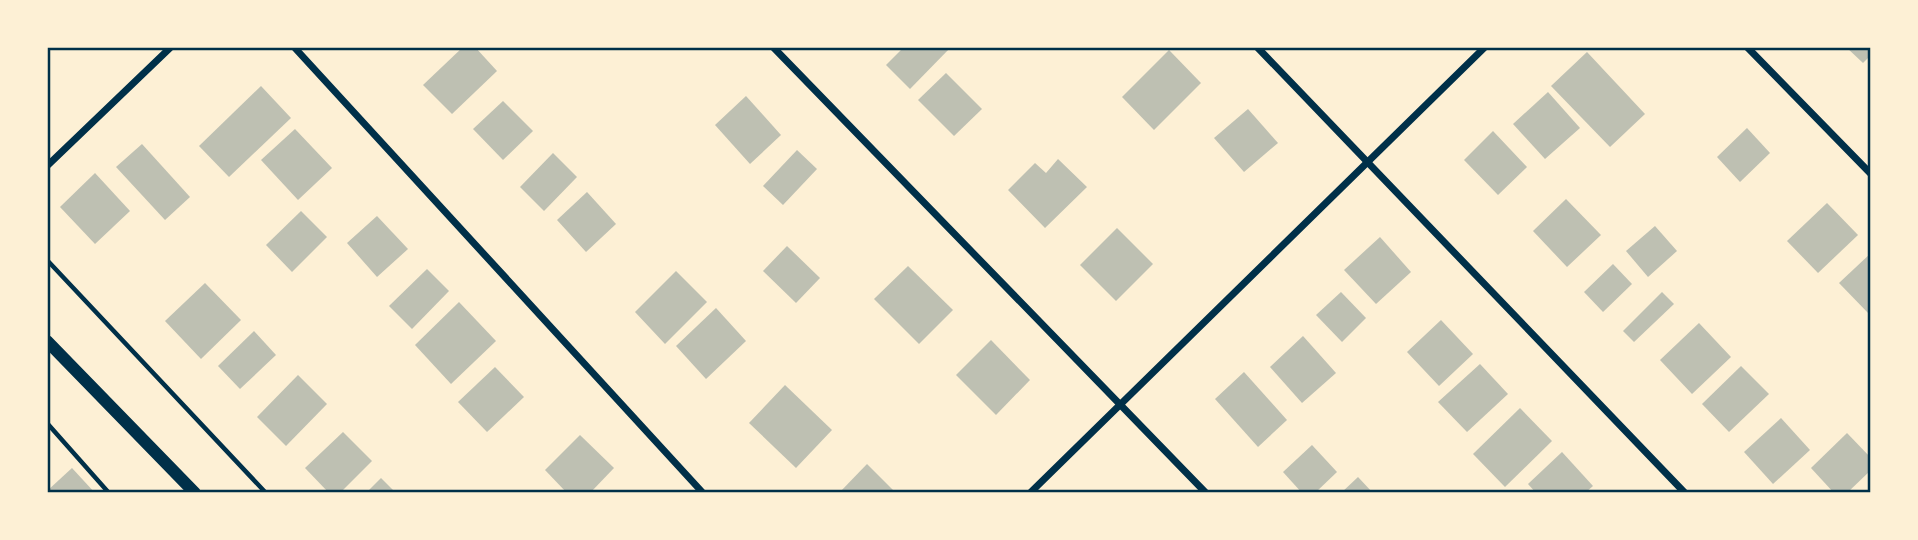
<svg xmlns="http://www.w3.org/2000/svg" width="1918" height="540" font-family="Helvetica,sans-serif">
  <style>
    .building { fill: #bec0b2 }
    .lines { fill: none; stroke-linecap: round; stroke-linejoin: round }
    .path { stroke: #003049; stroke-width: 4.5 }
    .minor { stroke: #003049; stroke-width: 7 }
    .tertiary { stroke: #003049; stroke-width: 12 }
    .neatline { fill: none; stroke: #003049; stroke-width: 2.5 }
  </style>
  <rect width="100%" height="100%" fill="#fdf0d5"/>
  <g class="building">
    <polygon points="463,47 475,47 497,71 452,114 423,85"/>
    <polygon points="904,47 951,47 910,89 886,65"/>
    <polygon points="1846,47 1871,47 1871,55 1863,63"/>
    <polygon points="1169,50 1201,83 1154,130 1122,97"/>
    <polygon points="1587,52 1645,114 1610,147 1551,86"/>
    <polygon points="946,73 982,109 954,136 918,100"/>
    <polygon points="261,86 291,118 229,177 199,146"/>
    <polygon points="1548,92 1580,128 1545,159 1513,124"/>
    <polygon points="746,96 781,135 750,164 715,125"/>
    <polygon points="503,101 533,131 503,160 473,129"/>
    <polygon points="1248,109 1278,143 1244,172 1214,138"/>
    <polygon points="1747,128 1770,153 1740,182 1717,157"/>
    <polygon points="295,129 332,168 298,200 261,160"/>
    <polygon points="1493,131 1527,167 1498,195 1464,160"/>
    <polygon points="142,144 190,197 165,220 116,167"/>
    <polygon points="797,150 817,169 783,205 763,186"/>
    <polygon points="553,153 577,177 544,211 520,187"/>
    <polygon points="1058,159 1087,187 1045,228 1008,190 1035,163 1046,173"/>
    <polygon points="95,173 130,211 95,244 60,207"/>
    <polygon points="587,192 616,224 586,252 557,220"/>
    <polygon points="1566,199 1601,235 1567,267 1533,231"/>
    <polygon points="1827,203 1858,235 1818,273 1787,241"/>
    <polygon points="301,211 327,237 292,272 266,245"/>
    <polygon points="377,216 408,249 377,277 347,243"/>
    <polygon points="1655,226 1677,251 1648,277 1626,251"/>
    <polygon points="1117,228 1153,264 1116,301 1080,265"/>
    <polygon points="1380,237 1411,272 1376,304 1344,270"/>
    <polygon points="787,246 820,278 796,303 763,271"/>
    <polygon points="1871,253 1871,312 1869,314 1839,283"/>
    <polygon points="1613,264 1632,284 1603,312 1584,292"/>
    <polygon points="908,266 953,310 919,344 874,299"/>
    <polygon points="427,269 449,291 412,329 389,306"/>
    <polygon points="676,271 707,302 665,344 635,312"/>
    <polygon points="205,283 241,320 201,359 165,321"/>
    <polygon points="1341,292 1366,318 1342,342 1316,315"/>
    <polygon points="1662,292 1674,304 1634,342 1623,331"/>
    <polygon points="459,302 496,341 451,384 415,345"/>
    <polygon points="716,308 746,341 706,379 676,346"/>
    <polygon points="1441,320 1473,354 1439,386 1407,352"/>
    <polygon points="1699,323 1731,357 1692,394 1660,360"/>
    <polygon points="254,331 276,355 240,389 218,366"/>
    <polygon points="1303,336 1336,373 1302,403 1270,367"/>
    <polygon points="991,340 1030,380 996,415 956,375"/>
    <polygon points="1480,364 1508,394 1467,432 1438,402"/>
    <polygon points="1741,366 1769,394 1729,432 1702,404"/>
    <polygon points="495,367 524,397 487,432 458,402"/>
    <polygon points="1244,372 1287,420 1258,447 1215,399"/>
    <polygon points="298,375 327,404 286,446 257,417"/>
    <polygon points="785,385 832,430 796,468 749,423"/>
    <polygon points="1520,408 1552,441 1505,487 1473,454"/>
    <polygon points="1781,418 1810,450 1773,484 1744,452"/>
    <polygon points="343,432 372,461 340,493 329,493 305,468"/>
    <polygon points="1847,433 1871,458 1871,470 1847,493 1834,493 1811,468"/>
    <polygon points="580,435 614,468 590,493 567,493 545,470"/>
    <polygon points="1312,445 1337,472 1315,493 1302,493 1283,472"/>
    <polygon points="1562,452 1593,486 1585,493 1536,493 1528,484"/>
    <polygon points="867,464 896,493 839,493"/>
    <polygon points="72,468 95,493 47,493 47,491"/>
    <polygon points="1358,477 1373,493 1341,493"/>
    <polygon points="381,478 396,493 366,493"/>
  </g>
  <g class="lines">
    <g class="path">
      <polyline points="47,260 266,493"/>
      <polyline points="47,423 109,493"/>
    </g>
    <g class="minor">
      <polyline points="294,47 703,493"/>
      <polyline points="773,47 1206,493"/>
      <polyline points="1257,47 1685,493"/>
      <polyline points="1747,47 1871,174"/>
      <polyline points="47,166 171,47"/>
      <polyline points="1030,493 1485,47"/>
    </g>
    <polyline class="tertiary" points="47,341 195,493"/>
  </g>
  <rect width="1918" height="540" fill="none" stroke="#fdf0d5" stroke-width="98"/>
  <rect x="49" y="49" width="1820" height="442" class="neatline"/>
</svg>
